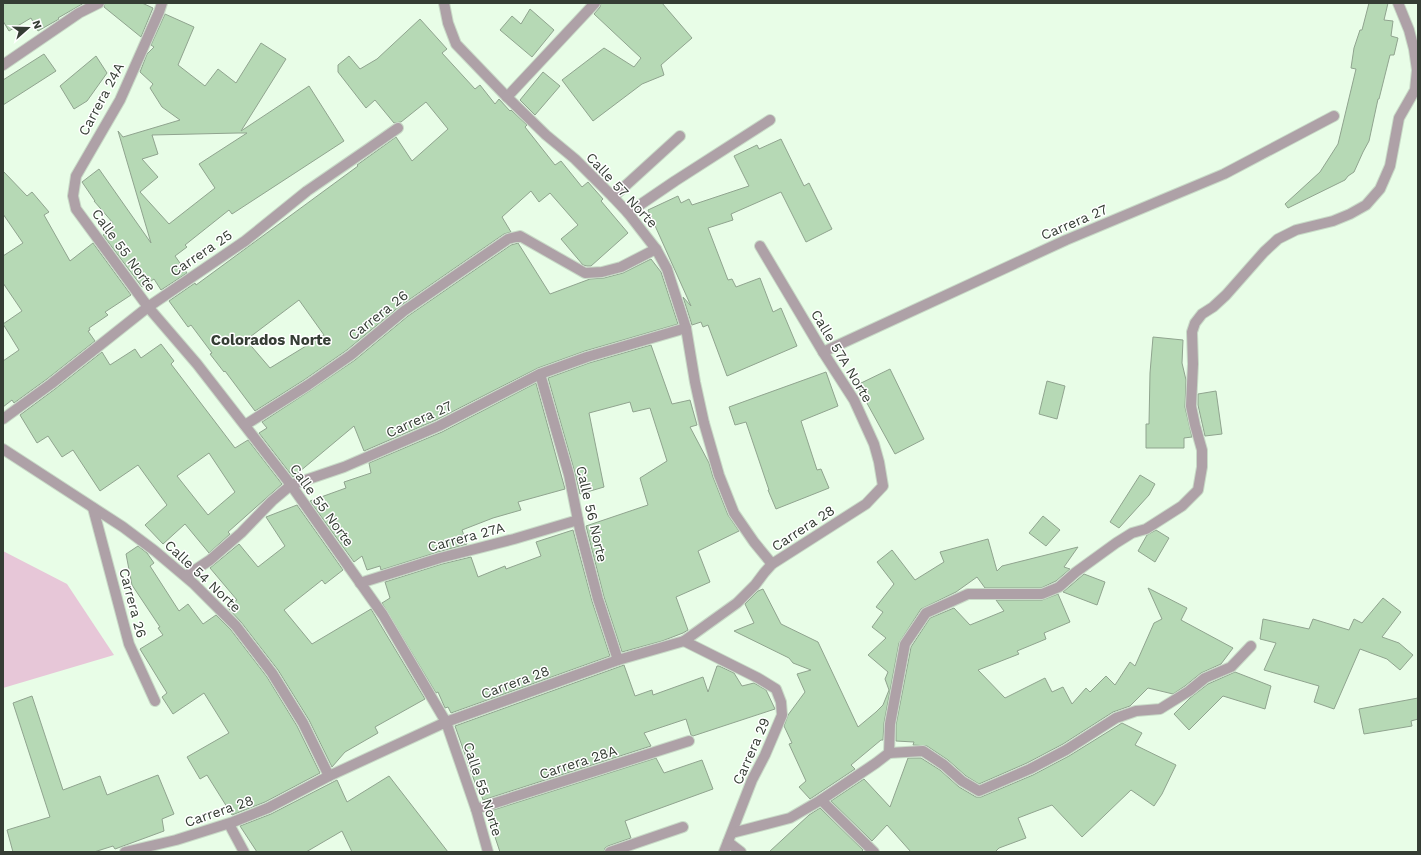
<svg xmlns="http://www.w3.org/2000/svg" width="1421" height="855" font-family="'Work Sans',sans-serif">
  <style>
    .green { fill: #e7c7d8 }
    .building { fill: #b6d9b5; stroke: #90a48f; fill-rule: evenodd }
    .lines { fill: none; stroke-linecap: round; stroke-linejoin: round }
    .minor-casing { stroke: #c8dac7; stroke-width: 12 }
    .minor { stroke: #aea1a7; stroke-width: 10 }
    .labels { text-anchor: middle; dominant-baseline: central; stroke-width: 3; stroke-linejoin: round; paint-order: stroke }
    .street-label { font-size: 14px; fill: #353d34; stroke: #fff }
    .neighbourhood-label { font-size: 15px; font-weight: bold; fill: #353d34; stroke: #fff }
  </style>
  <rect width="100%" height="100%" fill="#e8fde7"/>
  <polygon class="green" points="3,551 67,584 114,655 3,688"/>
  <g class="building">
    <polygon points="3,3 84,3 58,18 59,19 38,31 31,18 9,31 3,21"/>
    <polygon points="105,3 142,3 153,8 141,37 104,7"/>
    <polygon points="601,3 662,3 692,38 661,65 664,75 642,84 593,121 562,80 604,48 634,67 641,58 594,14 600,7"/>
    <polygon points="1369,3 1388,3 1384,20 1393,21 1391,36 1398,38 1394,55 1390,55 1379,99 1378,99 1369,141 1363,152 1354,172 1348,176 1345,180 1288,208 1285,204 1320,172 1338,144 1356,69 1351,68 1354,48 1360,30 1362,30"/>
    <polygon points="530,9 554,30 532,57 500,30 512,16 521,24"/>
    <path d="M165,14L194,27L178,65L205,86L218,69L236,83L261,43L286,59L241,131L309,86L344,141L232,214L229,210L185,245L187,247L175,256L187,273L161,290L154,279L142,287L103,235L114,227L111,224L113,223L94,201H95L82,182L99,169L151,243L118,131L123,137L180,120L162,107L150,88L153,84L140,72L147,54L154,47L151,45ZM238,133H247L199,164L215,188L169,224L140,192L158,177L142,159L158,154L152,135Z"/>
    <path d="M420,19L447,49L442,53L475,89L480,85L495,104L499,99L510,111L511,110L527,125L525,127L555,165L561,161L582,187L588,182L603,199L601,201L628,233L591,266H587L583,265L561,239L578,225L550,193L539,202L531,191L502,217L511,232L504,234L400,306L347,350L304,380L255,411L225,371L224,372L210,354L212,353L191,325L188,327L169,301L195,283L196,285L358,166L357,165L396,137L412,161L448,129L426,102L401,122L394,123L375,100L366,108L338,72V65L349,56L360,69L377,59ZM299,300L324,335L270,368L246,340Z"/>
    <polygon points="44,54 56,71 3,105 3,80"/>
    <polygon points="96,56 107,73 87,101 74,109 60,86"/>
    <polygon points="543,72 560,86 535,115 520,100"/>
    <polygon points="781,139 804,186 809,183 832,229 806,242 781,192 731,214 733,220 708,228 728,280 732,279 736,287 760,278 773,312 781,308 797,346 727,376 708,325 703,327 701,322 692,325 683,297 691,306 648,210 678,196 681,203 689,199 692,205 749,186 734,156 757,145 759,149"/>
    <polygon points="3,171 27,196 32,192 49,212 44,215 70,261 93,243 131,295 105,312 108,315 89,328 90,330 88,331 95,341 47,379 14,403 12,400 3,407 3,361 19,350 3,324 22,311 3,283 3,256 23,243 3,214"/>
    <polygon points="518,243 550,294 590,279 604,278 623,273 651,259 661,272 678,324 585,351 538,368 436,420 364,451 354,426 293,477 259,433 267,428 262,422 311,390 355,360 408,316 511,245"/>
    <polygon points="1153,337 1183,340 1182,363 1186,380 1185,407 1192,437 1184,438 1184,448 1146,448 1146,424 1149,424 1150,373"/>
    <path d="M161,344L174,361L171,364L235,448L248,440L282,484L228,532L230,534L209,553L185,524L163,544L145,525L167,505L138,465L100,491L73,450L62,457L48,436L37,443L20,415L55,389L102,352L110,365L135,349L141,358ZM209,453L235,492L208,515L177,476Z"/>
    <polygon points="651,345 672,404 690,400 697,425 690,427 709,463 713,477 728,515 739,531 698,551 710,582 676,597 688,630 683,633 662,641 622,652 604,597 586,526 648,505 640,478 667,461 650,408 633,412 630,402 589,413 604,487 580,494 575,473 548,378 589,363"/>
    <polygon points="890,369 924,439 895,454 857,385"/>
    <polygon points="826,372 838,406 801,421 817,470 821,469 829,488 776,509 768,490 769,490 746,422 735,425 729,407"/>
    <polygon points="1047,381 1065,386 1057,419 1039,414"/>
    <polygon points="536,383 565,489 518,502 521,510 493,518 462,530 467,544 438,552 381,570 380,566 367,570 362,556 354,562 310,501 346,488 344,482 371,473 369,463 442,432"/>
    <polygon points="1216,391 1222,434 1205,436 1198,405 1198,394"/>
    <polygon points="1140,475 1155,484 1149,495 1119,528 1110,522"/>
    <polygon points="297,505 343,570 325,584 322,580 284,610 312,644 371,609 425,699 375,727 378,733 345,752 332,767 309,720 278,670 241,622 227,607 237,600 210,568 239,544 258,567 285,546 266,517"/>
    <polygon points="1043,516 1060,530 1046,546 1029,533"/>
    <polygon points="573,530 592,601 610,656 451,713 448,707 445,708 438,692 436,693 382,603 390,598 385,582 442,564 471,557 478,577 505,566 506,569 541,556 536,542"/>
    <polygon points="1156,530 1169,538 1155,562 1138,551 1147,535"/>
    <polygon points="988,539 997,571 1002,566 1078,547 1064,567 1070,569 1056,581 1041,588 985,588 977,577 956,592 921,609 899,643 884,723 883,740 881,740 851,765 855,769 810,799 799,787 806,781 789,744 792,743 784,726 788,715 805,692 797,674 811,670 793,663 789,658 734,631 754,623 745,604 758,591 763,589 781,624 818,642 858,727 876,712 883,705 889,690 885,679 888,672 868,655 886,638 872,627 883,612 876,607 894,584 877,562 892,550 915,580 944,562 940,552"/>
    <polygon points="138,546 147,553 154,563 150,566 179,611 188,604 203,624 216,615 231,630 267,677 297,726 320,773 265,802 232,815 207,775 200,779 187,757 229,733 204,693 173,714 162,697 167,693 140,649 163,635 158,628 160,627 132,585 126,554"/>
    <polygon points="1084,574 1105,582 1097,605 1063,592"/>
    <polygon points="1148,588 1187,608 1181,620 1233,648 1221,664 1201,673 1185,686 1173,694 1148,688 1130,706 1113,712 1063,744 1027,763 979,784 966,776 948,760 927,746 913,745 914,742 896,741 896,725 911,647 930,618 954,608 970,625 1004,611 996,600 1042,600 1058,594 1070,622 1044,633 1046,639 1017,651 1019,654 978,670 1005,698 1045,678 1052,692 1063,687 1072,704 1086,688 1090,692 1106,676 1115,685 1130,662 1135,666 1154,623 1162,619"/>
    <polygon points="1383,598 1401,612 1382,637 1399,643 1413,655 1400,670 1387,659 1360,649 1334,709 1314,702 1319,686 1264,670 1276,643 1260,639 1263,619 1309,629 1313,619 1349,630 1354,619 1362,623"/>
    <polygon points="624,665 635,696 652,690 653,695 703,677 708,692 717,666 719,666 734,673 742,686 754,683 766,690 775,709 693,736 691,735 686,719 644,733 651,746 483,800 481,794 479,794 455,726"/>
    <polygon points="1235,672 1271,686 1265,709 1223,696 1189,730 1174,714 1190,698 1208,684"/>
    <polygon points="32,696 63,790 100,776 107,795 158,775 174,814 162,819 164,831 115,849 113,846 94,852 13,852 7,830 50,817 13,703"/>
    <polygon points="1418,698 1418,719 1411,721 1412,726 1364,734 1359,709"/>
    <polygon points="1122,723 1142,733 1135,745 1176,765 1162,794 1154,806 1131,790 1082,837 1052,805 1018,818 1026,838 999,848 995,852 911,852 887,825 872,841 831,801 864,779 890,807 908,758 921,758 940,770 959,787 976,797 981,797 1033,775 1069,756"/>
    <polygon points="656,758 664,773 702,760 713,789 625,821 631,838 608,846 605,848 604,852 500,852 495,837 496,837 487,812"/>
    <polygon points="389,776 448,852 352,852 342,831 306,852 257,852 240,826 271,814 337,780 347,802"/>
    <polygon points="820,808 863,850 861,852 769,852 809,815"/>
  </g>
  <g class="lines">
    <defs>
      <g id="minor">
        <polyline points="162,3 159,12 120,100 76,176 73,196 76,209 148,307 197,364 291,485 383,615 446,722 476,809 488,852"/>
        <polyline points="444,3 448,23 456,44 507,97 546,135 575,159 613,197 628,213 656,249 667,269 686,328 695,382 704,423 719,475 734,513 754,542 772,564"/>
        <polyline points="3,65 79,13 99,3"/>
        <polyline points="507,97 595,3"/>
        <polyline points="613,197 680,136"/>
        <polyline points="628,213 675,181 770,120"/>
        <polyline points="823,352 1066,240 1224,174 1334,116"/>
        <polyline points="540,374 569,475 580,530 598,599 618,660"/>
        <polyline points="3,419 51,384 148,307 245,241 307,191 368,149 398,128"/>
        <polyline points="245,425 308,385 351,355 404,311 508,239 520,236 585,273 602,272 621,267 656,249"/>
        <polyline points="3,449 123,527 155,551 194,584 236,626 272,673 303,723 329,776"/>
        <polyline points="93,508 129,644 155,701"/>
        <polyline points="186,576 210,560 241,533 272,501 291,485 344,467 439,426 540,374 587,357 686,328"/>
        <polyline points="360,583 440,558 514,539 578,520"/>
        <polyline points="684,641 758,678 776,689 781,702 782,715 765,755 752,780 724,852"/>
        <polyline points="889,753 923,751 944,765 962,781 979,791 1030,769 1066,750 1116,718 1136,711 1160,709 1189,691 1205,678 1231,667 1251,646"/>
        <polyline points="821,800 874,852"/>
        <polyline points="476,809 689,741"/>
        <polyline points="229,824 244,852"/>
        <polyline points="732,833 790,818 821,800 876,763 889,753 890,724 905,644 926,613 968,594 1042,594 1059,587 1076,572 1116,543 1132,533 1146,529 1182,506 1198,490 1202,467 1202,450 1195,425 1191,406 1193,364 1192,332 1195,323 1202,314 1213,307 1226,295 1264,252 1278,239 1296,230 1333,221 1350,214 1366,205 1380,189 1390,166 1399,118 1415,90 1417,70 1414,49 1409,30 1398,3"/>
        <polyline points="728,842 741,852"/>
        <polyline points="125,852 176,840 233,822 268,808 329,776 446,722 618,660 684,641 737,603 755,585 764,573 772,564 866,504 883,486 879,462 874,444 854,400 823,352 760,246"/>
        <polyline points="610,852 683,827"/>
      </g>
    </defs>
    <use href="#minor" class="minor-casing"/>
    <use href="#minor" class="minor"/>
  </g>
  <g class="labels">
    <g class="street-label">
      <text transform="translate(101 99) rotate(-62)">Carrera 24A</text>
      <text transform="translate(622 190) rotate(47)">Calle 57 Norte</text>
      <text transform="translate(1074 222) rotate(-23)">Carrera 27</text>
      <text transform="translate(124 250) rotate(54)">Calle 55 Norte</text>
      <text transform="translate(201 253) rotate(-34)">Carrera 25</text>
      <text transform="translate(378 315) rotate(-38)">Carrera 26</text>
      <text transform="translate(842 356) rotate(59)">Calle 57A Norte</text>
      <text transform="translate(419 419) rotate(-24)">Carrera 27</text>
      <text transform="translate(322 505) rotate(54)">Calle 55 Norte</text>
      <text transform="translate(592 514) rotate(77)">Calle 56 Norte</text>
      <text transform="translate(803 528) rotate(-33)">Carrera 28</text>
      <text transform="translate(466 537) rotate(-15)">Carrera 27A</text>
      <text transform="translate(203 576) rotate(43)">Calle 54 Norte</text>
      <text transform="translate(133 603) rotate(75)">Carrera 26</text>
      <text transform="translate(515 682) rotate(-20)">Carrera 28</text>
      <text transform="translate(751 751) rotate(-66)">Carrera 29</text>
      <text transform="translate(578 762) rotate(-18)">Carrera 28A</text>
      <text transform="translate(483 789) rotate(72)">Calle 55 Norte</text>
      <text transform="translate(219 811) rotate(-19)">Carrera 28</text>
    </g>
    <g class="neighbourhood-label">
      <text x="271" y="340">Colorados Norte</text>
    </g>
  </g>
  <rect width="1421" height="855" fill="none" stroke="#353d34" stroke-width="8"/>
  <g transform="translate(28 28) rotate(70)" stroke="#ffffff" stroke-width="3" paint-order="stroke">
  <path d="M0-3L7 15L0 10L-7 15Z" fill="#353d34"/>
  <text y="-6" font-size="11" font-weight="bold" text-anchor="middle" fill="#353d34">N</text>
  </g>
</svg>
